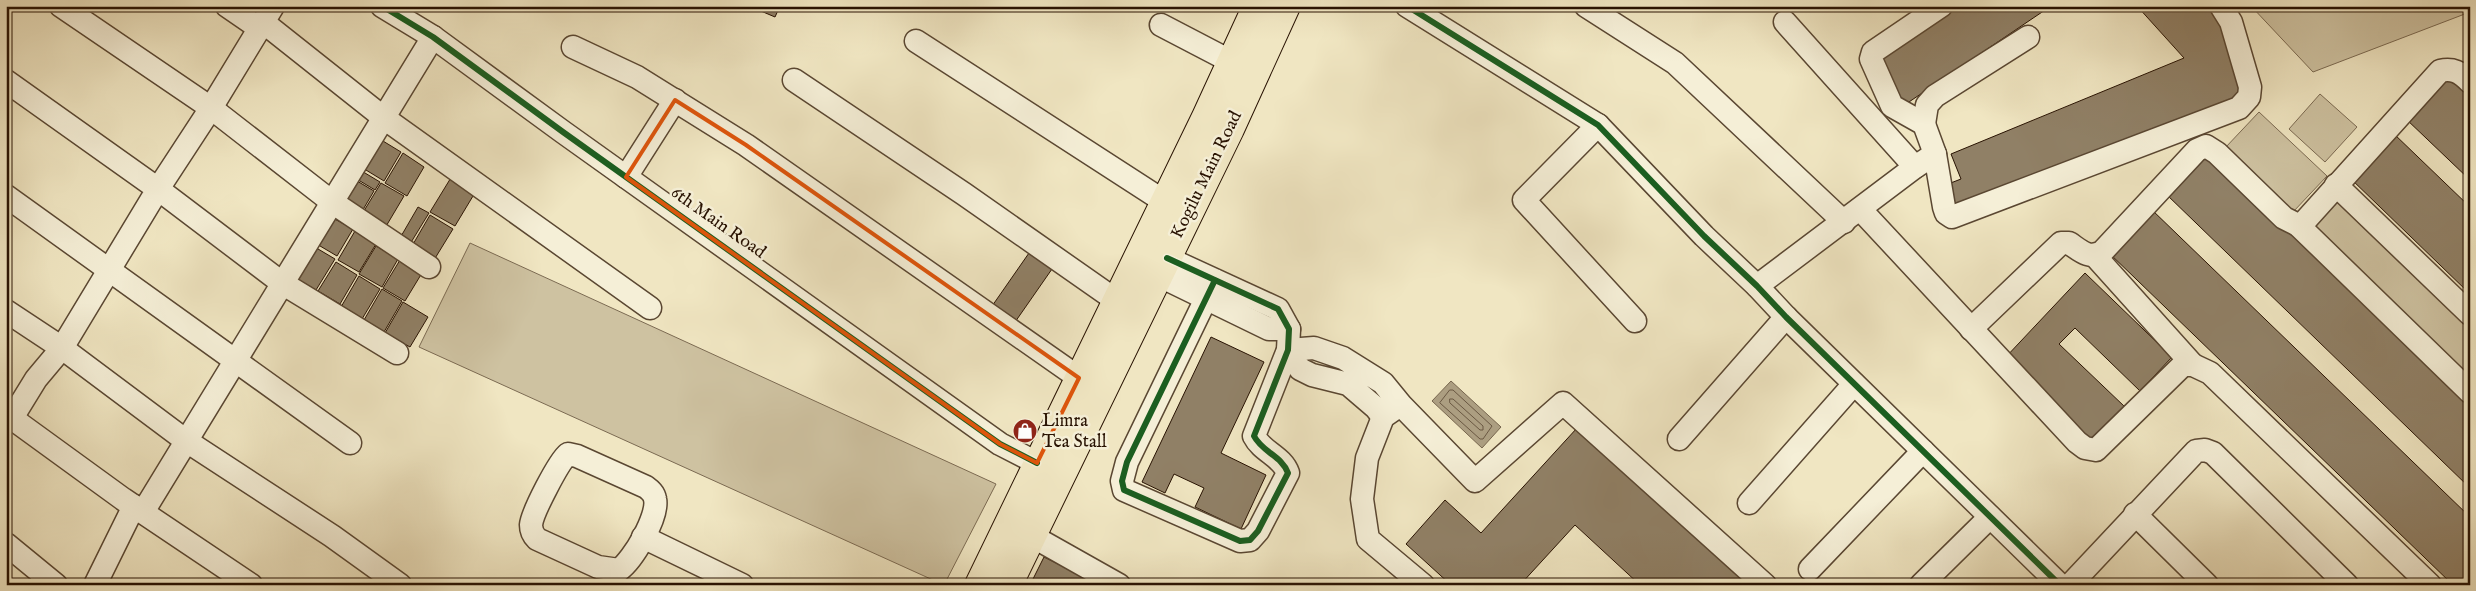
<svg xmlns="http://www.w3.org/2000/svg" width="2476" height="591" font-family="'IM FELL English',serif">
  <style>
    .green { fill: #cec2a1; stroke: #7b6a52 }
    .water { fill: #ac9e81; stroke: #77664e }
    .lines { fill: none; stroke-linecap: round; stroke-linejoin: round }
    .shore { stroke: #6a5842; stroke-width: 1 }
    .building { fill: #908066; stroke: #281202 }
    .minor-casing { stroke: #5a4732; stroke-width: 25 }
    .major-casing { stroke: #281202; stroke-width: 30 }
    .minor { stroke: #f5efd7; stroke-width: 22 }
    .major { stroke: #f0e6c2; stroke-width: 28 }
    .cycleway-casing { stroke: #f5efd7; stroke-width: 9 }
    .cycleway { stroke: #1b5e20; stroke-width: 6 }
    .marked { fill: none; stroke: #de550c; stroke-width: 4; stroke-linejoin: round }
    .labels { text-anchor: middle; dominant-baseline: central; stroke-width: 5; stroke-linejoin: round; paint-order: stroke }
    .street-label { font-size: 18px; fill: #281202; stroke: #f5efd7 }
    .poi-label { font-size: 18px; fill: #281202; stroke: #f5efd7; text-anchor: start }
  </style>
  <rect width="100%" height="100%" fill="#f0e6c2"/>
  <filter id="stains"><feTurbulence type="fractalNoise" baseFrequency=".004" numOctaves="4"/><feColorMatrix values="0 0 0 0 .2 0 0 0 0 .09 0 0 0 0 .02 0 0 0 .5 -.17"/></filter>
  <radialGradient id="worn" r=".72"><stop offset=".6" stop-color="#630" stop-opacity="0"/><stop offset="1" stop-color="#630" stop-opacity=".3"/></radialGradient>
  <g class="green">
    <polygon points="2251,6 2470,6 2470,12 2313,72"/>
    <polygon points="2320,94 2357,127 2325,162 2289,129"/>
    <polygon points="2259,112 2327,176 2293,212 2225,148"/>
    <polygon points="2349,187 2470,305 2470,395 2304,233"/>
    <polygon points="470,243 996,484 944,585 419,347"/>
  </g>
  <polygon class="water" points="1451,381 1501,427 1482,448 1432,401"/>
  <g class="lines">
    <g class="shore">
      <polygon points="1450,390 1453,390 1492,426 1483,439 1480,439 1440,403"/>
      <polygon points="1450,399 1453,399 1483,426 1483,430 1480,430 1450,403"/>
    </g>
  </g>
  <g class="building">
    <polygon points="749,6 780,6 775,17"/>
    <polygon points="1952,6 2051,6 1903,106 1874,58"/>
    <polygon points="2137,6 2210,6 2220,16 2244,94 1954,213 1943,186 1961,179 1951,154 2184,58"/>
    <polygon points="2448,73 2470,93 2470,180 2405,118"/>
    <polygon points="2392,132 2470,207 2470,294 2349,177"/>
    <polygon points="378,138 401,152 384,181 361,167"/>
    <polygon points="2207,151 2470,405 2470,488 2166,194"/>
    <polygon points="403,153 424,167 407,196 385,183"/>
    <polygon points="360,170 380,182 375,190 355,178"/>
    <polygon points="452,176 476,191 455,226 430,212"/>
    <polygon points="352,178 374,191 361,213 339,200"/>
    <polygon points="381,183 404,196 385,228 362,214"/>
    <polygon points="418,207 429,213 410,244 400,238"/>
    <polygon points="2150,208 2470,517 2470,585 2453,585 2108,252"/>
    <polygon points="430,215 453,229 434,260 412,246"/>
    <polygon points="331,217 353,229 337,256 315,243"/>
    <polygon points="355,231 376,244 359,272 338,260"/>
    <polygon points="313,246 335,259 316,290 294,277"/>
    <polygon points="376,246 398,259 382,287 359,274"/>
    <polygon points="1029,253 1052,269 1013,325 990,309"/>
    <polygon points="400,260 422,273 405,301 383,288"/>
    <polygon points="336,262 357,275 340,304 318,291"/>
    <polygon points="2085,273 2172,357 2140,391 2075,328 2059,344 2125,407 2091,443 2004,359"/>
    <polygon points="359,276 380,289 362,319 341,307"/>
    <polygon points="382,289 402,301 384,332 364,320"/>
    <polygon points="403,302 428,317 410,347 385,333"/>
    <polygon points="1211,337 1264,362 1221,453 1266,475 1241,529 1195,507 1204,488 1174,474 1165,493 1142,482"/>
    <polygon points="1577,428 1749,585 1640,585 1575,525 1520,585 1451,585 1406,544 1445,500 1481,533"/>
    <polygon points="1044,557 1095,582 1093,585 1030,585"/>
  </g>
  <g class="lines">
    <defs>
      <g id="minor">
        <polyline points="61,6 211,108 332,202 429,267"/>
        <polyline points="227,6 259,28"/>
        <polyline points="273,6 211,108 158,189 282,283 397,353"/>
        <polyline points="382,6 433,37 563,132 1000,444 1037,463"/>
        <polyline points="1407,6 1598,125 1704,236 1757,286 1786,317 2060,585"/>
        <polyline points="1586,6 1675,63 1844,222"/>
        <polyline points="1941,6 1873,52 1871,59 1892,106 1924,124 1935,154 1944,207 1946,213 1952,217 2239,108 2249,97 2250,87 2231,22 2221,6"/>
        <polyline points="263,22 384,118 650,308"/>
        <polyline points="1785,22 1915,167"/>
        <polyline points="1161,25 1232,62"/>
        <polyline points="916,41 1165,202"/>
        <polyline points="573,47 637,77 746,145 1092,387"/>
        <polyline points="794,80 964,194 1117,301"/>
        <polyline points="6,81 158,189 62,348 36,379 12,418"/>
        <polyline points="1924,124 1927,105 1935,96 2028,37"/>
        <polyline points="1598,125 1524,200 1635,321"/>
        <polyline points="626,177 675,100"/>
        <polyline points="2336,185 2470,314"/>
        <polyline points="6,196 350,443"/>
        <polyline points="1860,209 2077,442 2085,448 2096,450 2183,365 2193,365 2210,373 2430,585"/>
        <polyline points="2298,225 2470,392"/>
        <polyline points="2095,256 2193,365"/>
        <path d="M1167,258L1278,309L1289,329L1288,350L1254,436C1262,452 1282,456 1288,473L1258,531L1250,540L1240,541L1124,490L1122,481L1127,462L1215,280"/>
        <polyline points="1158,275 1269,329 1289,329"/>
        <polyline points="1757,286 1915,167 1935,154"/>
        <polyline points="6,311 62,348 185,440 332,536 400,585"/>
        <path d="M1971,329L2061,243H2069C2081,251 2088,259 2102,252L2197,150L2206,146L2217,153L2284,218L2298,225L2304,222L2440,71C2453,68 2460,72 2470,82"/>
        <polyline points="1396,408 1383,417 1367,458 1362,499 1368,539 1423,585"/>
        <polyline points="6,414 123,499 251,585"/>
        <polyline points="1383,417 1376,408 1348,384 1312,375 1300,369 1288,350 1314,348 1343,358 1383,383 1401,405 1475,481 1563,403 1765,585"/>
        <polyline points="1679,439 1786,317"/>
        <path d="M568,454L577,456L646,487C650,490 654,493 655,499C659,516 633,560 619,570L598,567L537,539C533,535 531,531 531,525C532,513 559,461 568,454Z"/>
        <polyline points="1749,503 1854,384"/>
        <polyline points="143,512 433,37"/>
        <polyline points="2135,514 2207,585"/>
        <polyline points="1032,536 1119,585"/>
        <polyline points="643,537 742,585"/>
        <polyline points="6,544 56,585"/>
        <polyline points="1810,569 1923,451"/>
        <polyline points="95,585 134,506"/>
        <polyline points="1921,585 1990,517"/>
        <polyline points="2070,585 2196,451 2205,450 2213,453 2347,585"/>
      </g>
      <g id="major">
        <polyline points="979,585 1206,117 1257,6"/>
        <polyline points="1008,585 1230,129 1286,6"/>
      </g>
    </defs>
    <use href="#minor" class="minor-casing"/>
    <use href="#major" class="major-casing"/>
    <use href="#minor" class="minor"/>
    <use href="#major" class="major"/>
    <defs>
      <g id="cycleway">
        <polyline points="382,6 433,37 563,132 1000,444 1037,463"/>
        <polyline points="1407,6 1598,125 1704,236 1757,286 1786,317 2060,585"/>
        <path d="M1167,258L1278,309L1289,329L1288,350L1254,436C1262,452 1282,456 1288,473L1258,531L1250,540L1240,541L1124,490L1122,481L1127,462L1215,280"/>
      </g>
    </defs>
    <use href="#cycleway" class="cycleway-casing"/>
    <use href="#cycleway" class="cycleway"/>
  </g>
  <path class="marked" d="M675,100L746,145L1079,378L1037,463L1000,444L626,177Z"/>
  <defs>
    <symbol id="shop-disc" viewBox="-11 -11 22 22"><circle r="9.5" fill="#8f2418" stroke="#f5efd7"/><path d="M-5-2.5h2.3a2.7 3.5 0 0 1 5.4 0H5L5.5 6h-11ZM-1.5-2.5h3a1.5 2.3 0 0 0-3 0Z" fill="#fff"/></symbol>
  </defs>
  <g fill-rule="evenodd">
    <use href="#shop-disc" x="1011" y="417" width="28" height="28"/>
  </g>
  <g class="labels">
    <g class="street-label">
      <text transform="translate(1207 175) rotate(-64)">Kogilu Main Road</text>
      <text transform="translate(718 223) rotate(35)">6th Main Road</text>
    </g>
    <g class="poi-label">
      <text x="1042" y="421">Limra<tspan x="1042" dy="21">Tea Stall</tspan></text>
    </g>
  </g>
  <rect width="2476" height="591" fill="none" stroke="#f0e6c2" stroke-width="25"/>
  <rect x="8" y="8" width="2461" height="576" fill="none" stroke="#281202" stroke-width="2.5"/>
  <rect x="12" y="12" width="2451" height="566" fill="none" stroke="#281202"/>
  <rect width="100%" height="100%" filter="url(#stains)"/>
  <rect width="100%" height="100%" fill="url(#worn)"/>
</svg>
